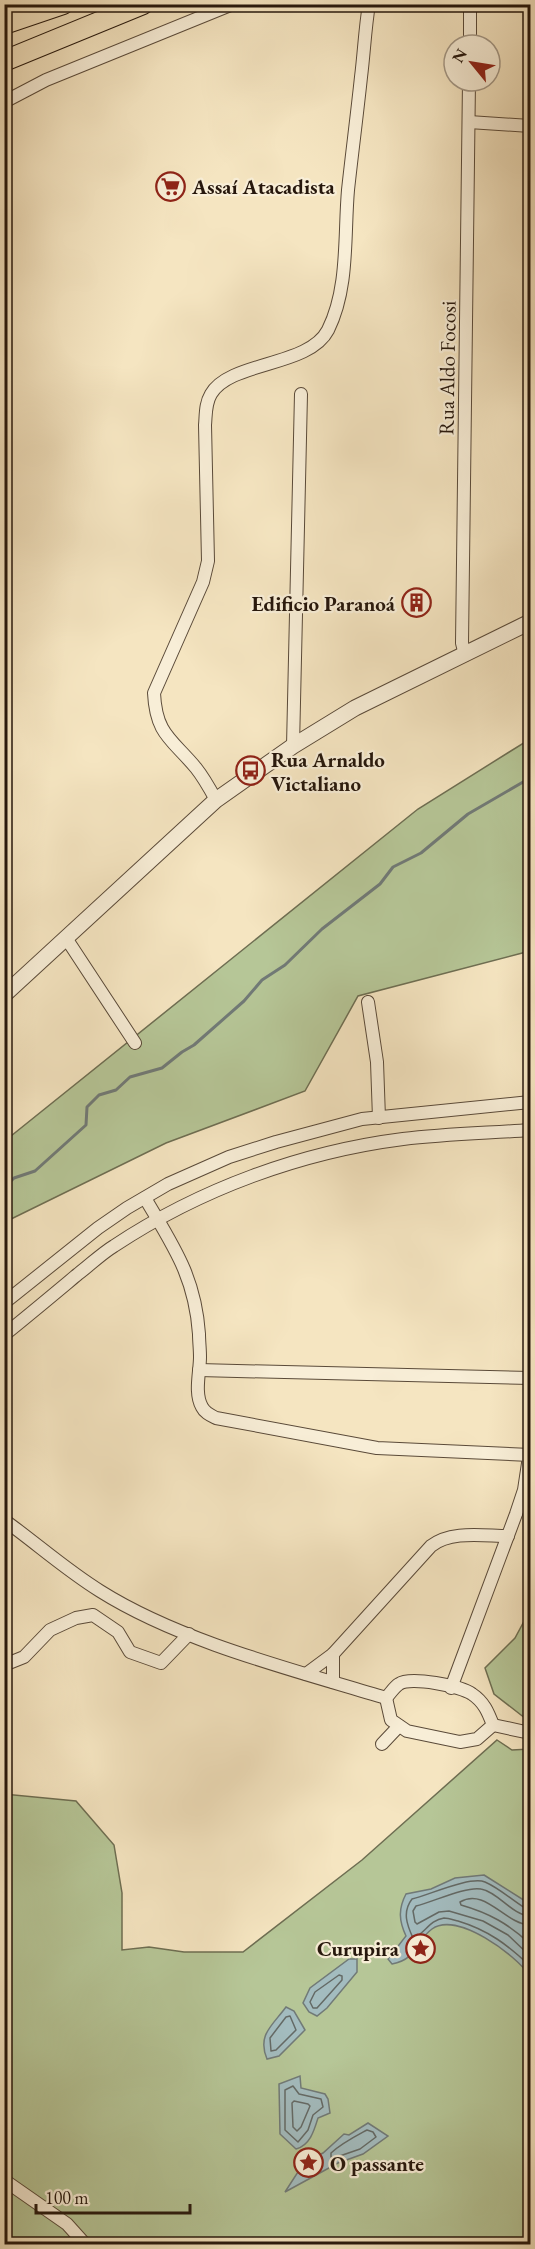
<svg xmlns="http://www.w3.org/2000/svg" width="535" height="2249" font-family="'EB Garamond',serif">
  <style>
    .green { fill: #b6c697; stroke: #6e6e52; stroke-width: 1.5 }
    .water { fill: #a3bcbf; stroke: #717a77; stroke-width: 1.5 }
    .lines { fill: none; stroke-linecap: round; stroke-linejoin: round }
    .shore { stroke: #646a66; stroke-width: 1.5 }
    .stream { stroke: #717a77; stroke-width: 3 }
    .minor-casing { stroke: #5a4a39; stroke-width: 14 }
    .tertiary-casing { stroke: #5a4a39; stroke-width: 17 }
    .primary-casing { stroke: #26170c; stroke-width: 22 }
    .minor { stroke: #f8eed7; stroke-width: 12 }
    .tertiary { stroke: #f8eed7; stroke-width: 15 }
    .primary { stroke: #f5e5c1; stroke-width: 20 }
    .labels { text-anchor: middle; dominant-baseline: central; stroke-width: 4.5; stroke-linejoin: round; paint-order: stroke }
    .poi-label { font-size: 21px; font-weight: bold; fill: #26170c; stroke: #f8eed7; text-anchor: start }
    .street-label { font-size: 21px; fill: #26170c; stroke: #f8eed7 }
  </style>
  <rect width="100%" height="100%" fill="#f5e5c1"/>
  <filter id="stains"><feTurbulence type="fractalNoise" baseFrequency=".00333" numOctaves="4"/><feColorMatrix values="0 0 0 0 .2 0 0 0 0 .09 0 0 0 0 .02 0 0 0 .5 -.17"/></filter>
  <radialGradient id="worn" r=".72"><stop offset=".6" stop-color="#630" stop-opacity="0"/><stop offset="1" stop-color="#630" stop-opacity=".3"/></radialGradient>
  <g class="green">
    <polygon points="530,739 530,948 526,952 358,996 305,1091 166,1143 5,1222 5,1142 11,1136 418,809"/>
    <polygon points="530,1610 530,1722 494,1694 485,1668 515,1638"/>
    <polygon points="497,1740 512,1750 530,1749 530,2244 5,2244 4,1794 76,1801 114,1845 122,1893 122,1950 149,1947 184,1952 243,1952 362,1860"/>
  </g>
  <g class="water">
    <path d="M484,1875L530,1904V1976C516,1955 457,1911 432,1929C414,1942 418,1959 392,1964L388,1959L406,1936C399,1921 398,1909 406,1894L431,1889L455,1878Z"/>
    <polygon points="349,1959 357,1959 357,1972 327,2008 317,2016 309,2012 303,2003 310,1988"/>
    <path d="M286,2007L294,2011L305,2030L279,2056L267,2059C257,2035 272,2026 286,2007Z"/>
    <path d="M300,2076L301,2088L325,2094L328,2099L330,2113L318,2118C314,2131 310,2145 296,2149L280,2134L279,2084Z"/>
    <polygon points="368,2123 388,2136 363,2154 338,2163 285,2192 305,2161 323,2153 344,2134 349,2135"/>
  </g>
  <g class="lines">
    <g class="shore">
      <path d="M530,1909L525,1908C512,1900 499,1888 485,1882C470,1876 429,1895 412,1899C402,1912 407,1925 413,1938C424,1935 429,1920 444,1918C448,1918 454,1920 458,1921C488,1930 508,1945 530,1966"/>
      <path d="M530,1916C512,1915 498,1892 481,1889C466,1886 433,1902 416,1906L413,1911L415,1922L417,1924L439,1912L449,1911L483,1921L508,1935L530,1956"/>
      <path d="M530,1925C505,1924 485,1887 460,1902L461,1905C489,1913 509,1924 530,1944"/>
      <polygon points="339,1975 342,1976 342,1980 317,2008 313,2008 310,2002 315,1992"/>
      <polygon points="290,2016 296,2030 276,2050 271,2051 270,2038 286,2017"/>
      <polygon points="293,2086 299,2094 321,2099 323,2107 313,2115 308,2130 298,2142 285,2130 285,2090"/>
      <polygon points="294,2101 308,2104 310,2106 301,2127 297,2131 293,2127 292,2103"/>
      <path d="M367,2130L373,2132L376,2137L360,2149L334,2158L331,2157V2153C342,2143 354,2137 367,2130Z"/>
    </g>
    <polyline class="stream" points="4,1188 14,1178 35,1171 86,1125 87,1107 99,1095 116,1090 130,1077 162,1068 182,1052 194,1045 244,1001 262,980 285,965 322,929 380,884 393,867 421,853 468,814 530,778"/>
    <defs>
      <g id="minor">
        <polyline points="470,45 470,4"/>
        <polyline points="4,102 46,80 233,4"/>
        <polyline points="469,122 530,126"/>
        <polyline points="465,655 462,643 469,81"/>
        <polyline points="293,746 301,394"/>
        <path d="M216,800C210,789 204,778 196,768C172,739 156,735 154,693L203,582L208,561L205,425C206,415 205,404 211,394C230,361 309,367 328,330C349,288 344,236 348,190C352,153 357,115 361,77C364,53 365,29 369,4"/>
        <polyline points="66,938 135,1043"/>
        <polyline points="368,1002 377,1062 379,1118"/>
        <path d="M145,1198C173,1246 195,1276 199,1334C199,1341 200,1349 200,1357C200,1372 194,1393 202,1407C205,1413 210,1415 216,1418L377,1448L530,1455"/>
        <polyline points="4,1303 98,1228 127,1208 168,1184 229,1157 276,1142 362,1119 530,1102"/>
        <path d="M4,1335C29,1315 54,1294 78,1274C90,1265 101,1254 114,1246C200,1189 301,1152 403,1139C445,1134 488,1133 530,1130"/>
        <polyline points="199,1370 530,1378"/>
        <path d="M4,1520C36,1543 66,1570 100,1591C181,1642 294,1670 386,1698"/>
        <polyline points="333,1654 333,1682"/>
        <polyline points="4,1665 24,1657 50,1630 76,1618 93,1615 118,1632 130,1652 161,1663 189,1634"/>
        <path d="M306,1674L333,1654L431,1546C451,1530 484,1536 508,1536"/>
        <polyline points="451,1688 516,1514 524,1490 530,1450"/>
        <polyline points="386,1698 391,1720 407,1731 460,1742 477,1739 493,1725"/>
        <path d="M386,1698C390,1694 394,1687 399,1684C410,1676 461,1686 472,1694C484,1702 488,1712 493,1725"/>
        <polyline points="493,1725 530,1733"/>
        <polyline points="382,1744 399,1726"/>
        <polyline points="4,2180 67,2224 85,2244"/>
      </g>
      <polyline id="tertiary" points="4,995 216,800 293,746 355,708 530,622"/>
      <g id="primary">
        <polyline points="4,24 63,4"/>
        <polyline points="4,61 143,4"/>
      </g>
    </defs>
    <use href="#minor" class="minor-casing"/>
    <use href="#tertiary" class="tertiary-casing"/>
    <use href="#primary" class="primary-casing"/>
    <use href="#minor" class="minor"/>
    <use href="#tertiary" class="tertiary"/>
    <use href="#primary" class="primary"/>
  </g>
  <defs>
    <symbol id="supermarket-ring" viewBox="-11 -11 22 22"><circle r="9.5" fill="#f8eed7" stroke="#8f2418" stroke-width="1.5"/><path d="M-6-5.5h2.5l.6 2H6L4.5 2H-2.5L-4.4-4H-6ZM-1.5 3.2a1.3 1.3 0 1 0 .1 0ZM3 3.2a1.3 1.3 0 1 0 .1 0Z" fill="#8f2418"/></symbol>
    <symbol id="building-ring" viewBox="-11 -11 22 22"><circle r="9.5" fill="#f8eed7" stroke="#8f2418" stroke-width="1.5"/><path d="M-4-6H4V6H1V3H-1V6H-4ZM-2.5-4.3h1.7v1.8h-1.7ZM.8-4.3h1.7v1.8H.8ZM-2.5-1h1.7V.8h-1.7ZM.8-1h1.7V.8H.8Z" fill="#8f2418"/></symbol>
    <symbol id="bus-ring" viewBox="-11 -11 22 22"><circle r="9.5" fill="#f8eed7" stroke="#8f2418" stroke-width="1.5"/><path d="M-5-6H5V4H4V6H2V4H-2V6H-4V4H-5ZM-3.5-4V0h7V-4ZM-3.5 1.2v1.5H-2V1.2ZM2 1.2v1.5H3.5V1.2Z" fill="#8f2418"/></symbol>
    <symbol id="sight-ring" viewBox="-11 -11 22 22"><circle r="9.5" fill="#f8eed7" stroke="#8f2418" stroke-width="1.5"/><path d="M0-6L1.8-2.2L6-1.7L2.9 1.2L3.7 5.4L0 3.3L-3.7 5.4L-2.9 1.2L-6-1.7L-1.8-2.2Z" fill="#8f2418"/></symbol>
  </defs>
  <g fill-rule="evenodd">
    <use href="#supermarket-ring" x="154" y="170" width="33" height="33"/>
    <use href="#building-ring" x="400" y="586" width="33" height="33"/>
    <use href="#bus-ring" x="234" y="754" width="33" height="33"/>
    <use href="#sight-ring" x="404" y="1932" width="33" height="33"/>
    <use href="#sight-ring" x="292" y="2146" width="33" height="33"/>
  </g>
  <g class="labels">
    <g class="poi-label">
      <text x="192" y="186">Assaí Atacadista</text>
      <text x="395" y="603" text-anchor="end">Edificio Paranoá</text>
      <text x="271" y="759">Rua Arnaldo<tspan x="271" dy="24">Victaliano</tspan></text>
      <text x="399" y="1948" text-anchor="end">Curupira</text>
      <text x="330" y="2163">O passante</text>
    </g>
    <g class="street-label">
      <text transform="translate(447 368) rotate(-89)">Rua Aldo Focosi</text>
    </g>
  </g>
  <rect width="535" height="2249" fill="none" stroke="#f5e5c1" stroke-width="24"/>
  <rect x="6" y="6" width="523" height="2237" fill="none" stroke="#26170c" stroke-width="3"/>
  <rect x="12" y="12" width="511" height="2225" fill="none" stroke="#26170c" stroke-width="1.5"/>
  <g transform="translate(472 63) rotate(300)"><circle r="28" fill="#f8eed7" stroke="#a49886" stroke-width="1.5"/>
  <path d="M0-4.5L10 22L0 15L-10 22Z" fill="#8f2418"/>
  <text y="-9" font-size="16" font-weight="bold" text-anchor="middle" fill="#26170c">N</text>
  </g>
  <path d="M36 2204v9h154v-9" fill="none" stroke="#26170c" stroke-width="3"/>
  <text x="45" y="2204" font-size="18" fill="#26170c" stroke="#f8eed7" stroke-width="4.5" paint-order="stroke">100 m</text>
  <rect width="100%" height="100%" filter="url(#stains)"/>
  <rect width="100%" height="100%" fill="url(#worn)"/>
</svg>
